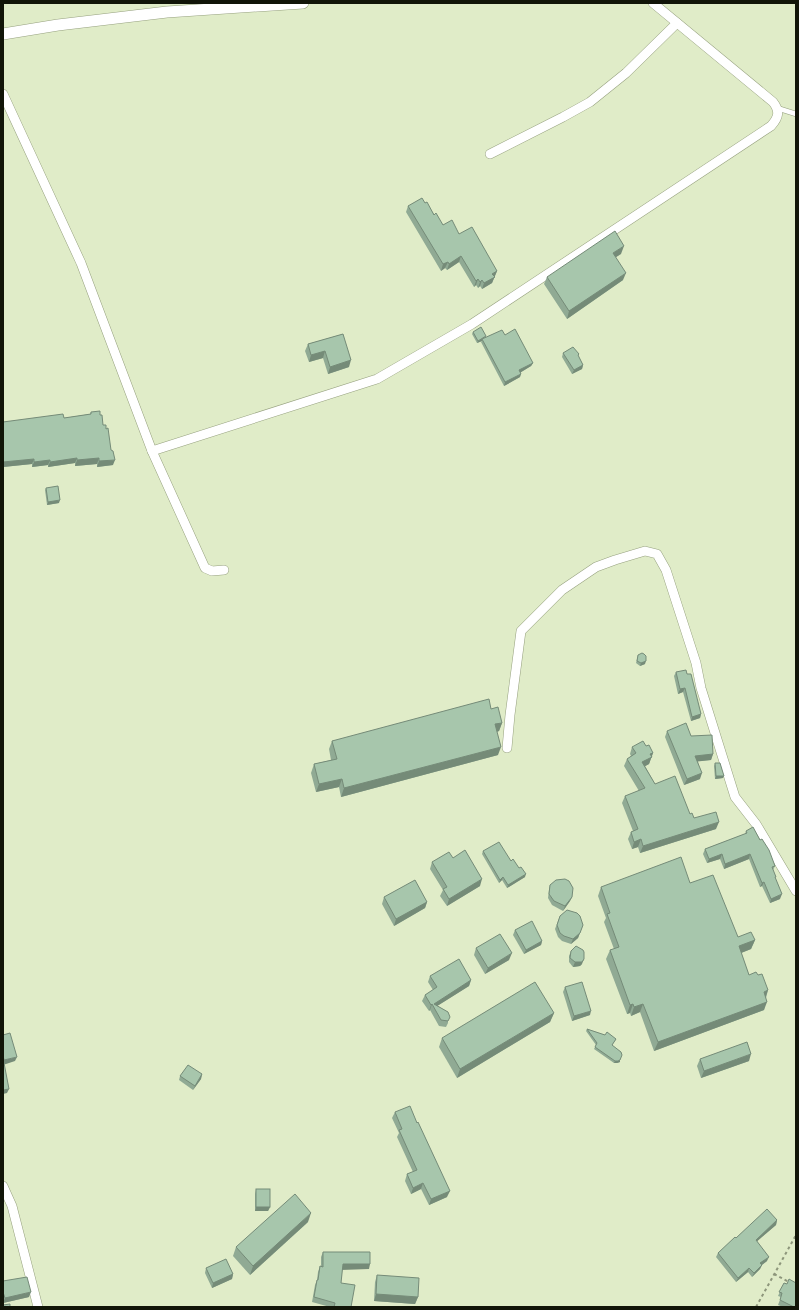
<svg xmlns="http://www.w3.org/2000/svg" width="799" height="1310" font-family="'PT Serif',serif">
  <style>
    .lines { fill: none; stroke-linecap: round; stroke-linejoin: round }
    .service-casing { stroke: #96a17f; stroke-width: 6 }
    .minor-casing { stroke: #96a17f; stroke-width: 10 }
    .tertiary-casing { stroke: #96a17f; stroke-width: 12 }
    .path { stroke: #8d967b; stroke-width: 2; stroke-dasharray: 3 3; stroke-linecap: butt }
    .service { stroke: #fff; stroke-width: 4.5 }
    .minor { stroke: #fff; stroke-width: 9 }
    .tertiary { stroke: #fff; stroke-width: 11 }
    .wall { fill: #90aa94 }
    .shaded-wall { fill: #758b78 }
    .building { fill: #a7c6ac; stroke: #758b78 }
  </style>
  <rect width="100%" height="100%" fill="#e0ecc8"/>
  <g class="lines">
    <defs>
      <polyline id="service" points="777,108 796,114"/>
      <g id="minor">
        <polyline points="3,94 81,263 152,451 205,568 212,571 224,570"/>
        <polyline points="490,154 563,117 590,102 626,73 677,23"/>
        <path d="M152,451L377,379L472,324L771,126C779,117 780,111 773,102L653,3"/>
        <polyline points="507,748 510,715 521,631 562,590 596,567 615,560 645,551 657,554 666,570 696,663 701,688 735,797 756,824 796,891"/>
        <polyline points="3,1186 12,1206 38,1307"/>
      </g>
      <polyline id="tertiary" points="3,34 58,25 167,12 303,3"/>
    </defs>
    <use href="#service" class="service-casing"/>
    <use href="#minor" class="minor-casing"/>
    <use href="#tertiary" class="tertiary-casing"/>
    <g class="path">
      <polyline points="774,1274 789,1282"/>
      <polyline points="756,1307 796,1235"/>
    </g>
    <use href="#service" class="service"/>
    <use href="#minor" class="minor"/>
    <use href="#tertiary" class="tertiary"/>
  </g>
  <g class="wall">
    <polygon points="425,203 443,225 459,234 497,271 492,283 482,289 480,286 478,288 476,285 474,287 459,262 447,270 445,268 441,271 406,212 408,206"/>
    <polygon points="621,254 615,257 623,280 567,319 544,284 547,277"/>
    <polygon points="473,332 486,337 505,335 533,363 531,366 521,372 520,377 504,386 481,342 482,341 477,343 472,334"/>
    <polygon points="343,334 349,367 328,374 323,358 309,362 305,351 308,344"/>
    <polygon points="563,353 579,354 578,356 583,365 582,369 572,374 562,357"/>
    <polygon points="91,412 100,415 113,465 97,467 97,464 75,466 75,463 48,467 48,465 32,467 32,464 3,467 3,422 64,418 90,414"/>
    <polygon points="46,488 59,503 47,505 45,490"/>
    <polygon points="638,655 645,664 640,666 636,663"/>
    <polygon points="676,672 701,714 700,718 691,721 683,692 678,694 674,676"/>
    <polygon points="491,709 502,723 499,731 497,732 498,755 341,797 339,787 316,792 311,773 314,764 331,760 329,749 332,741"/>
    <polygon points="667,731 691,736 713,754 711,760 698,761 700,779 684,785 665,737"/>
    <polygon points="646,746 653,753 649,764 645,766 655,784 690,814 694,818 716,829 640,853 638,847 632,849 628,839 631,832 633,831 622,803 625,796 639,791 624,766 627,759 631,756 630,754 632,747"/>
    <polygon points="715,763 723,778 715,779 714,766"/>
    <polygon points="746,831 760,840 775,866 773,870 780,899 770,903 762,886 760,887 749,859 724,869 720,859 707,863 703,854 705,849 745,834"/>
    <polygon points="483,851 511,861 525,877 507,888 502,880 499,883 482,854"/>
    <polygon points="453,858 480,886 447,906 440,896 443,890 430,869 432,862"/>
    <polygon points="690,883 738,937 755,940 751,949 741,953 749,975 758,975 768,990 766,998 764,1010 654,1051 640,1012 631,1016 630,1013 627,1014 606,959 610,950 614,949 604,922 606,918 598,896 601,887"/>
    <polygon points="550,885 572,897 570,901 563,911 552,905 548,898 549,890"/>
    <polygon points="384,897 427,902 425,908 394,926 382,904"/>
    <polygon points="560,916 583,925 578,938 571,944 562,941 558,937 555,929"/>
    <polygon points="515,930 542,941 541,945 524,954 513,935"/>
    <polygon points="476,948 509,960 485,974 474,955"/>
    <polygon points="571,951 582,964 580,966 573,967 569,962 569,956"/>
    <polygon points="430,976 471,980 469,986 437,1006 448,1012 448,1023 446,1027 439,1026 430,1010 429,1011 422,1001 425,995 433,990 428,982"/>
    <polygon points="565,987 590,1015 572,1021 563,992"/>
    <polygon points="554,1013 550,1022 457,1078 439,1047 442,1038"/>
    <polygon points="587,1029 616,1039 615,1041 612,1045 620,1062 617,1063 614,1063 594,1049 596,1045 586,1031"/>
    <polygon points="700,1059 749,1061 701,1078 697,1066"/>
    <polygon points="202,1074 201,1079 193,1090 179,1080 180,1076"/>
    <polygon points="395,1112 447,1197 429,1205 421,1189 411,1194 405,1181 407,1174 413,1172 397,1137 399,1133 392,1118"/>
    <polygon points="256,1189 270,1207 268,1211 255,1211 255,1194"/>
    <polygon points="777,1220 776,1225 757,1241 767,1261 762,1265 760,1269 752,1277 748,1272 736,1282 716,1257 718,1253 736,1238"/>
    <polygon points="308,1222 250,1275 233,1256 236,1247"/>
    <polygon points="323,1252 369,1269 342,1269 341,1283 351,1307 330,1307 312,1302 315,1285 317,1280 318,1272 320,1266 321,1266 321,1257"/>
    <polygon points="206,1268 233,1274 232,1279 212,1288 205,1273"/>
    <polygon points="377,1275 418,1297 415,1304 374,1301 375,1282"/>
    <polygon points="3,1281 29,1297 3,1303"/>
    <polygon points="784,1283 796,1307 783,1307 778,1305 781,1297 778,1296"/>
  </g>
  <g class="shaded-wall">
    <polygon points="624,246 621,254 610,261 613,253"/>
    <polygon points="461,256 459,262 447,270 449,264"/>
    <polygon points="448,262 445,268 441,271 443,264"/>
    <polygon points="497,271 492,283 482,289 484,283 492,274"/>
    <polygon points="626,273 623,280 567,319 569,311"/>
    <polygon points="478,279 476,285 474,287 476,281"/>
    <polygon points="482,280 480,286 478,288 480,282"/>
    <polygon points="482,339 482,341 477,343 478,341"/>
    <polygon points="325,351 323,358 309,362 311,355"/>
    <polygon points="351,360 349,367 328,374 330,367"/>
    <polygon points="533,363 531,366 518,374 519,370"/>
    <polygon points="583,365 582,369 572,374 574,370"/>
    <polygon points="521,374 520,377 504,386 505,382"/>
    <polygon points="77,458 75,463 48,467 50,462"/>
    <polygon points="99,458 97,464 75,466 77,460"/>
    <polygon points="34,459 32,464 3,467 3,462"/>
    <polygon points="50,460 48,465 32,467 34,462"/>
    <polygon points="115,460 113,465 97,467 99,461"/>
    <polygon points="60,500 59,503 47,505 48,502"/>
    <polygon points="646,661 645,664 640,666 641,663"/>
    <polygon points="685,688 683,692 678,694 680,689"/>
    <polygon points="701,714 700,718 691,721 692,717"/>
    <polygon points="502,723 499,731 492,733 495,724"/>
    <polygon points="501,747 498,755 341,797 344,788"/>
    <polygon points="653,753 649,764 640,769 642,762 650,754"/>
    <polygon points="713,754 711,760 693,762 695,756"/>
    <polygon points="702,773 700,779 684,785 687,779"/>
    <polygon points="716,776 724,776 723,778 715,779"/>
    <polygon points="342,779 339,787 316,792 319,784"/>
    <polygon points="719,822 716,829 640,853 643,846"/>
    <polygon points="641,839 638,847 632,849 634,842"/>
    <polygon points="722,854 720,859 707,863 709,859"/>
    <polygon points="750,854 749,859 724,869 725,864"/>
    <polygon points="526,874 525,877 507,888 508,885"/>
    <polygon points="503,877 502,880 499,883 500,880"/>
    <polygon points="482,879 480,886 447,906 449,899"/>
    <polygon points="764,882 762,886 760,887 762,883"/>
    <polygon points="782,894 780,899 770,903 771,899"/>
    <polygon points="572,897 570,901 563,911 565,906"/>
    <polygon points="427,902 425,908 394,926 396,919"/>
    <polygon points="580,933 578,938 571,944 573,939"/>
    <polygon points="755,940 751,949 736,955 739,946"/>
    <polygon points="542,941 541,945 524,954 526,950"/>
    <polygon points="512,953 509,960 485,974 488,968"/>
    <polygon points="584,959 582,964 580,966 573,967 575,962"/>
    <polygon points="471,980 469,986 434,1008 434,1004"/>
    <polygon points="768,990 765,999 764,992"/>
    <polygon points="767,1002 764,1010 654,1051 658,1042"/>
    <polygon points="432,1004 430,1010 429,1011 431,1005"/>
    <polygon points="633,1004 630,1013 627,1014 630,1005"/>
    <polygon points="643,1004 640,1012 631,1016 634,1007"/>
    <polygon points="591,1011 590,1015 572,1021 574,1016"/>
    <polygon points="554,1013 550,1022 457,1078 460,1069"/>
    <polygon points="751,1054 749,1061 701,1078 704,1071"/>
    <polygon points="17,1057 15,1061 3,1065 4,1060"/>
    <polygon points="620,1060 620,1062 617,1063 614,1063 615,1061"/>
    <polygon points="202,1074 201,1079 193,1090 195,1086"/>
    <polygon points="9,1089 7,1093 3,1094 3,1090"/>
    <polygon points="423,1183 421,1189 411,1194 413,1188"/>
    <polygon points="450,1191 447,1197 429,1205 431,1199"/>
    <polygon points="256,1207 270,1207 268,1211 255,1211"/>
    <polygon points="311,1213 308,1222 250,1275 253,1266"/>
    <polygon points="777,1220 776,1225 754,1244 756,1240"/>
    <polygon points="769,1257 767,1261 759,1267 760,1263"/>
    <polygon points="343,1264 370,1264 369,1269 341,1270"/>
    <polygon points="762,1265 760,1269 752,1277 754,1273"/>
    <polygon points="749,1268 748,1272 736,1282 738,1278"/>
    <polygon points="233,1274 232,1279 212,1288 213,1283"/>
    <polygon points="31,1292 29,1297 3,1303 5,1298"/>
    <polygon points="376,1294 418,1297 415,1304 374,1301"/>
  </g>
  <g class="building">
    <polygon points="422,198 425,203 427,202 434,215 436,213 443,225 452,220 459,234 472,227 497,271 492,274 495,277 484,283 482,280 480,282 478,279 476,281 461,256 449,264 448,262 443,264 408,206"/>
    <polygon points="615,231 624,246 613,253 626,273 569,311 547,277"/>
    <polygon points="481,327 486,336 478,341 473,332"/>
    <polygon points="515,329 533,363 519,370 521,374 505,382 482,339 502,330 505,335"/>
    <polygon points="343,334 351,360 330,367 325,351 311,355 308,344"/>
    <polygon points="573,347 579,354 578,355 583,365 574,370 563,353"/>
    <polygon points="100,411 100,415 102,415 103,425 106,425 106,429 108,428 111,450 113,451 115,460 99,461 99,458 77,460 77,458 50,462 50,460 34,462 34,459 3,462 3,422 63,414 64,418 91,414 91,412"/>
    <polygon points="58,486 60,500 48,502 46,488"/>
    <polygon points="642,653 644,654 646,656 646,661 641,663 637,661 638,655"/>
    <polygon points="686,670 687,674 691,674 701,714 692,717 685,688 680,689 676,672"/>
    <polygon points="489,699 491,709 498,707 502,723 495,724 501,747 344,788 342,779 319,784 314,764 337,759 332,741"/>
    <polygon points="686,723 691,736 712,735 713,754 695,756 702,773 687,779 667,731"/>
    <polygon points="643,741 646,746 649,745 653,753 650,754 652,757 642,762 655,784 675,776 690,814 692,813 694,818 716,812 719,822 643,846 641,839 634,842 631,832 638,829 625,796 645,788 627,759 636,753 632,747"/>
    <polygon points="715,763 720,763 724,776 716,776"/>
    <polygon points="753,827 760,840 762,839 769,850 775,866 772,867 776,877 775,877 782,894 771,899 764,882 762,883 750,854 725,864 722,854 709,859 705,849 747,833 746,831"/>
    <polygon points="499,842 511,861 513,859 519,868 521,867 526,874 508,885 503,877 500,880 483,851"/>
    <polygon points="465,850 482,879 449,899 443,889 447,887 432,862 449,852 453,858"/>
    <polygon points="681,857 690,883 713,875 738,937 751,932 755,940 739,946 749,975 756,972 758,975 762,974 768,990 764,992 767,1002 658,1042 643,1004 634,1007 633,1004 630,1005 610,950 619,947 607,914 610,913 601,887"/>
    <polygon points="565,879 569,881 573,888 572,897 565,906 554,901 549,894 550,885 556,880"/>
    <polygon points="415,880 427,902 396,919 384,897"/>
    <polygon points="567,910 577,913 580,916 583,925 580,933 573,939 564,936 560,933 557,925 560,916"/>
    <polygon points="532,921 542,941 526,950 515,930"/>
    <polygon points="500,934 512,953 488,968 476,948"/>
    <polygon points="576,946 583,950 584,952 584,959 582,962 575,962 570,958 571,951"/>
    <polygon points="459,959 471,980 434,1004 448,1012 450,1017 448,1021 441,1020 432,1004 431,1005 425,995 437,987 430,976"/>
    <polygon points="535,982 554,1013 460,1069 442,1038"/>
    <polygon points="582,982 591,1011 574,1016 565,987"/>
    <polygon points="587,1029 605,1035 607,1032 616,1039 612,1045 621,1052 622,1055 620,1060 618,1061 615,1061 595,1047 597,1043"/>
    <polygon points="10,1033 17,1057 4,1060 3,1055 3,1035"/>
    <polygon points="747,1042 751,1054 704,1071 700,1059"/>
    <polygon points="3,1063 4,1063 9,1089 3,1090"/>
    <polygon points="188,1065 202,1074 195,1086 180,1076"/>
    <polygon points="410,1106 417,1123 418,1122 450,1191 431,1199 423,1183 413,1188 407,1174 417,1170 399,1130 402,1129 395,1112"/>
    <rect x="256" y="1189" width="14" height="18"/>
    <polygon points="295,1194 311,1213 253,1266 236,1247"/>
    <polygon points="767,1209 777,1220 756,1240 769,1257 760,1263 762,1265 754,1273 749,1268 738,1278 718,1253 735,1237 736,1238"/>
    <polygon points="323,1252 370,1252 370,1264 343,1264 341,1283 355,1285 351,1307 334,1307 335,1303 314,1297 317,1280 318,1280 320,1266 323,1267"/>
    <polygon points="226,1259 233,1274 213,1283 206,1268"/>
    <polygon points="377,1275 419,1278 418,1297 376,1294"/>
    <polygon points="27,1277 31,1292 5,1298 3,1292 3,1281"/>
    <polygon points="789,1279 796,1283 796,1307 794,1307 780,1300 782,1293 779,1292 784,1283 787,1284"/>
    <polygon points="10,1304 10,1307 3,1307 3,1305"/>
  </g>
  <rect width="799" height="1310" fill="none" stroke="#111508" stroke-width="8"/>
</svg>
